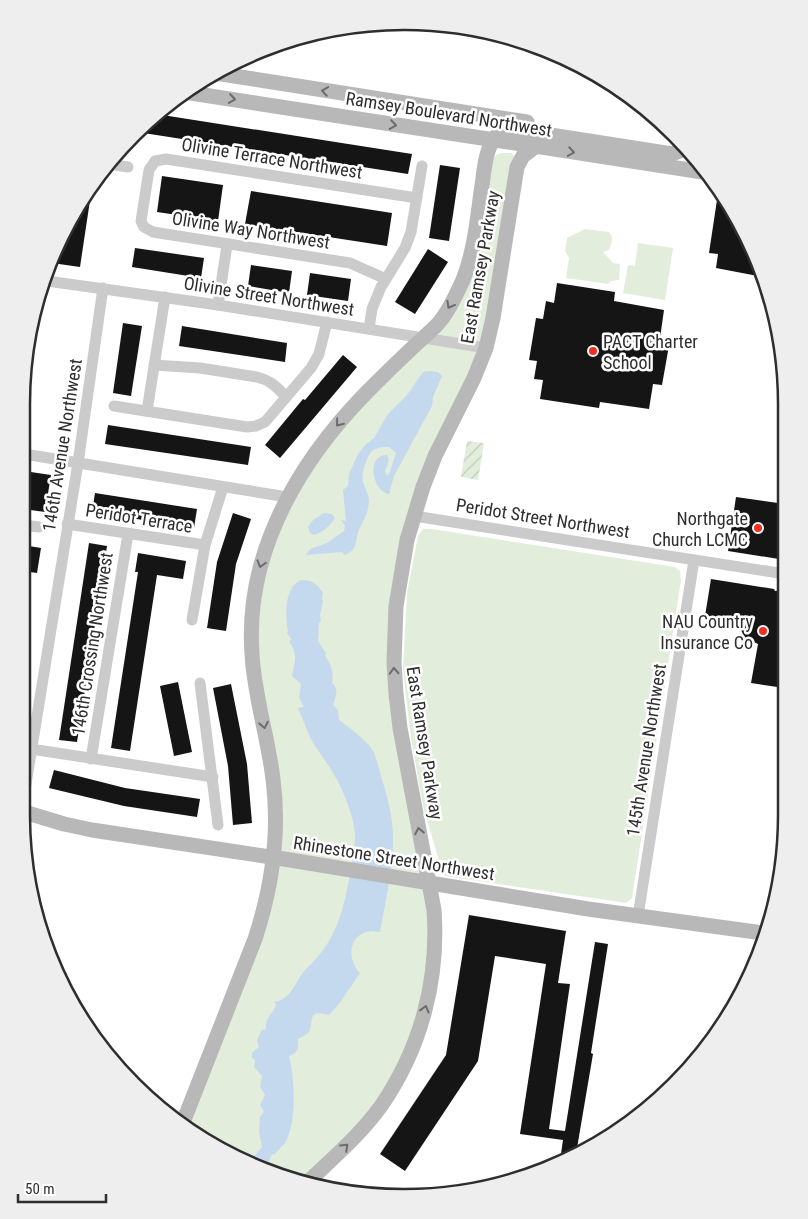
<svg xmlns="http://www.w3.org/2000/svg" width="808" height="1219" font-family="'Roboto Condensed',sans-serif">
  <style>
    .park { fill: #e2eddb }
    .garden { fill: url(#garden-furrows) }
    .water { fill: #c5d9ee }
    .building { fill: #151515 }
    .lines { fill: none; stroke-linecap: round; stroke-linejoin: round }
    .street { stroke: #cbcbcb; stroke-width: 11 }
    .secondary { stroke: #b8b8b8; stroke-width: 15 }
    .oneway { stroke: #6c6c6c }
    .poi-dot { fill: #f32e22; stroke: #fff; stroke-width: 2 }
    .labels { text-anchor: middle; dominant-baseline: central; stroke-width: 5; stroke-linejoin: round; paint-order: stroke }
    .street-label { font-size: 18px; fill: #2e2e2e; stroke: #fff }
    .poi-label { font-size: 18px; fill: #2e2e2e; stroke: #fff; text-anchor: end }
    .rim { fill: none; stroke: #2e2e2e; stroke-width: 2.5 }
  </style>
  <defs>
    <pattern id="garden-furrows" width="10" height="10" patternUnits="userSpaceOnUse" patternTransform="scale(1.25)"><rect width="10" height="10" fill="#e2eddb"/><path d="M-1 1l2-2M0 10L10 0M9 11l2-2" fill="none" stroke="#c2ccbc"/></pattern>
  </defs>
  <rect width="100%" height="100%" fill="#fff"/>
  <g class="park">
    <polygon points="502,153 511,153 516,157 485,326 471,371 445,425 392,617 428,902 427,981 405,1055 365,1117 304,1179 258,1169 188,1128 276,879 257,643 260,597 272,546 309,472 350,418 443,324 492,161 496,155"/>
    <path d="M585,229L609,232C615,238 611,243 609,250L603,252L613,263L620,264L619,280L611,281L608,284L566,278L569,258L565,251L567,238Z"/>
    <polygon points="638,243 673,248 665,300 623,293 628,265 635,266"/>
    <polygon points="423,529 432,529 675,567 680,571 681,580 632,898 626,903 445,876 442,871 423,806 411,738 403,670 407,593 418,536"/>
  </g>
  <polygon class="garden" points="467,441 484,443 478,480 461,477"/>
  <g class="water">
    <path d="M430,371L438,372L442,376L433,397L432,406L394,476L389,494C373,492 365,455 387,455L389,460L385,471L387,476L390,472L396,453L389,447C383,447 376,447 371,452C366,459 361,474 363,482C366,493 371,495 368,508C367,516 362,522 359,530C354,542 359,549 345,555L342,552L306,555L310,549L327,543L344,531L345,526L341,520L346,521L343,490L348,486L349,474L358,454L366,444L374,438L388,414L407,395L423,372Z"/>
    <path d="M324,513L332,514L335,518C330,526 323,532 314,535L310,533L308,527C312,519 317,518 324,513Z"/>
    <path d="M301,580C313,580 317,584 323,593L322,599L323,601L320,615L321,621L319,623L318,641L326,653L325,656C331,663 334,673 332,683C340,690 335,697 333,705L338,710L339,720C349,727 359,735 368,744C376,752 378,766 381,776C387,796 393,816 393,837C394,864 385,905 380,932C352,926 343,955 360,973L339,1004L329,1015C306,1008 314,1023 309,1032C306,1036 302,1036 298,1039C299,1047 298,1053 289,1056C295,1079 297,1123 285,1143C282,1147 277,1151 274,1155L272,1154L265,1170L258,1169L248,1163L262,1147L259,1132L260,1117L264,1112L260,1105L265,1095L260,1087L262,1076L254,1067L255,1060L252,1058V1053L259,1047L257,1040L261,1031L266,1029C265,1015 274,1015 276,1004L274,1002C293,999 295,980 306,969C336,941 343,913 350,874C352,861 355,849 355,836C354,820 348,803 341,788C334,772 323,758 313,743C307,732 303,719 298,708L304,707L299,697L301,684L292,676C295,660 298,655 289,641L292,640L287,633L288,631C285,617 284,587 301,580Z"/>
  </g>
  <g class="building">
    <polygon points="156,114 412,154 408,174 137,132"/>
    <polygon points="440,165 460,168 449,241 429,238"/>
    <polygon points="162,176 223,185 218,221 157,212"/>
    <polygon points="92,187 80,267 52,263 61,235"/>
    <polygon points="251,191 392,213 387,246 245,224"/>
    <polygon points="717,200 727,202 747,235 763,277 716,268 718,254 709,253"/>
    <polygon points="135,248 204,258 201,278 132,267"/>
    <polygon points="428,249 448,262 415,314 395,302"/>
    <polygon points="251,265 292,271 289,293 248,286"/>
    <polygon points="310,273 351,279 348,301 307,295"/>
    <polygon points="557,283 615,292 614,301 664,310 660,338 670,340 662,385 653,384 649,409 600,402 599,408 540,399 543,380 534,379 537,361 529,360 536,318 543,319 546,301 554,303"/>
    <polygon points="123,323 142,326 131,396 113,393"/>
    <polygon points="182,326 287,343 285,362 179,346"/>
    <polygon points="343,355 357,367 280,458 265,445 303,399 305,400"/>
    <polygon points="108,425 251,447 248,465 105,444"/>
    <polygon points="24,471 51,475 45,512 23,509"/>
    <polygon points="95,493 197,509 194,528 92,512"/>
    <polygon points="736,497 785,504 785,560 728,551"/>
    <polygon points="233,513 251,519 236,564 226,631 207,628 217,562"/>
    <polygon points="89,543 107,546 77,742 59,740"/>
    <polygon points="23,545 41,548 37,573 23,571"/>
    <polygon points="138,553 186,561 183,579 157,575 130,751 111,748 138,572 135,572"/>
    <polygon points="711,579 774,589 775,591 785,590 784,688 751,683 758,644 745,638 740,628 740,622 705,616"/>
    <polygon points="178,682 192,752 174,756 160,686"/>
    <polygon points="231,684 247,764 252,823 233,825 228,766 213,688"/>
    <polygon points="54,770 125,788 200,799 197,817 124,806 49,788"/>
    <polygon points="469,915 566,931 558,983 570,984 549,1129 565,1131 595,942 608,944 591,1053 593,1054 576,1154 560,1161 563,1140 520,1134 546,964 495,956 478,1061 405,1171 380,1154 446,1055"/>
  </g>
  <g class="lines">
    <g class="street">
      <polyline points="108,164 128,167"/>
      <polyline points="386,279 350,263 153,232 144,227 141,221 149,170 155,161 166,159 417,198"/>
      <polyline points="47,281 218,305 486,348"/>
      <polyline points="218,305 227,245"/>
      <polyline points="369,329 372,309 381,287 405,248 411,232 422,166"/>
      <path d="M154,365L200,368L257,377C270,380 277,387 285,396"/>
      <polyline points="114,406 247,427 256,426 265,422 311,368 319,354 327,322"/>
      <polyline points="147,411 165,297"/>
      <polyline points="24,454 287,497"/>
      <polyline points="414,516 785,574"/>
      <polyline points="67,524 205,545"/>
      <polyline points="23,525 39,527"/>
      <polyline points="192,620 205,545 223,487"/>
      <polyline points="200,683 218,825"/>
      <polyline points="31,749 213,777"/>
      <polyline points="91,759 128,534"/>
      <polyline points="21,815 78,463 103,288"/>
      <polyline points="638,916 694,560"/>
    </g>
    <g class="secondary">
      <polyline points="215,73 527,122"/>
      <polyline points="184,92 709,173"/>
      <polyline points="21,811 64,824 92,830 284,859 588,909 763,933"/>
      <path d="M182,1125L255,939C272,887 280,833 273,779C268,737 254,695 252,654C250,626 253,595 260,568C278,501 318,442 367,392C385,374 403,356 422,339C428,333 436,327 441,320C450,309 457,293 463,280C474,252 477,222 481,192C484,175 484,153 494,139C499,132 504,130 512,129L672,154L687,148"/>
      <path d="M309,1181C334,1157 361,1134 381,1106C421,1048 439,980 434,910L400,728L396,694L394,662L396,606L407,540L423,487L435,456L474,378L486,348L493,318L517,167L523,156L535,147"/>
    </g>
  </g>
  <defs><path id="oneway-chevron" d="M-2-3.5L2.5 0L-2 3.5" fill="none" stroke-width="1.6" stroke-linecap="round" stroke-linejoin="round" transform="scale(1.25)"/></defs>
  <g class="oneway">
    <use href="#oneway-chevron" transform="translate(325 91) rotate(-171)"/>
    <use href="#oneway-chevron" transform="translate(232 99) rotate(9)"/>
    <use href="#oneway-chevron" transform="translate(393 125) rotate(9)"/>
    <use href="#oneway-chevron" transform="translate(571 152) rotate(9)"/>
    <use href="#oneway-chevron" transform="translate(450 305) rotate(119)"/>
    <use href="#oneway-chevron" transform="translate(339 423) rotate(129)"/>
    <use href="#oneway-chevron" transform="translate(261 564) rotate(106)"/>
    <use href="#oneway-chevron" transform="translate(394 671) rotate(-93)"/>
    <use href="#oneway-chevron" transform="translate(264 725) rotate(79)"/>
    <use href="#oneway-chevron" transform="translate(419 831) rotate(-101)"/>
    <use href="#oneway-chevron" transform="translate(425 1009) rotate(-76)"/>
    <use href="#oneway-chevron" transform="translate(345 1147) rotate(-44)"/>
  </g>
  <g class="poi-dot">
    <circle cx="593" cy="351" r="5"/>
    <circle cx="758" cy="528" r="5"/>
    <circle cx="763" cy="631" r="5"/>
  </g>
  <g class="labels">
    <g class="street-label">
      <text transform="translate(449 114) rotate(9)">Ramsey Boulevard Northwest</text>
      <text transform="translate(272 158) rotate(9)">Olivine Terrace Northwest</text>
      <text transform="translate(251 230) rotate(9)">Olivine Way Northwest</text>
      <text transform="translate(480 267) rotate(-80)">East Ramsey Parkway</text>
      <text transform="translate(269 296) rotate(9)">Olivine Street Northwest</text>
      <text transform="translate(62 445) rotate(-81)">146th Avenue Northwest</text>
      <text transform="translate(139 518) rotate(9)">Peridot Terrace</text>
      <text transform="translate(543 518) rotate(9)">Peridot Street Northwest</text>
      <text transform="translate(92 644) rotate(-81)">146th Crossing Northwest</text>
      <text transform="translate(425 743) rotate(81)">East Ramsey Parkway</text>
      <text transform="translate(646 750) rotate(-81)">145th Avenue Northwest</text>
      <text transform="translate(394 858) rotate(9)">Rhinestone Street Northwest</text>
    </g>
    <g class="poi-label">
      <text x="603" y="341" text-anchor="start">PACT Charter<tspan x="603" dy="21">School</tspan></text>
      <text x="748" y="518">Northgate<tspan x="748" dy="21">Church LCMC</tspan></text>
      <text x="753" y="621">NAU Country<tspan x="753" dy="21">Insurance Co</tspan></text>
    </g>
  </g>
  <path d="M0 0H808V1219H0ZM404 30H404A374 374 0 0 1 778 404V815A374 374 0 0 1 404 1189H404A374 374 0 0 1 30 815V404A374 374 0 0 1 404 30Z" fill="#eee" fill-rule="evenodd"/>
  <path class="rim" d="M404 30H404A374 374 0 0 1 778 404V815A374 374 0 0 1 404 1189H404A374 374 0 0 1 30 815V404A374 374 0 0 1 404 30Z"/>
  <path d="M18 1194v8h88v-8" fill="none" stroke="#2e2e2e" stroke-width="2.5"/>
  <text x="25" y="1194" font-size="15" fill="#2e2e2e" stroke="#ffffff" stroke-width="4" paint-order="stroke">50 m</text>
</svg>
